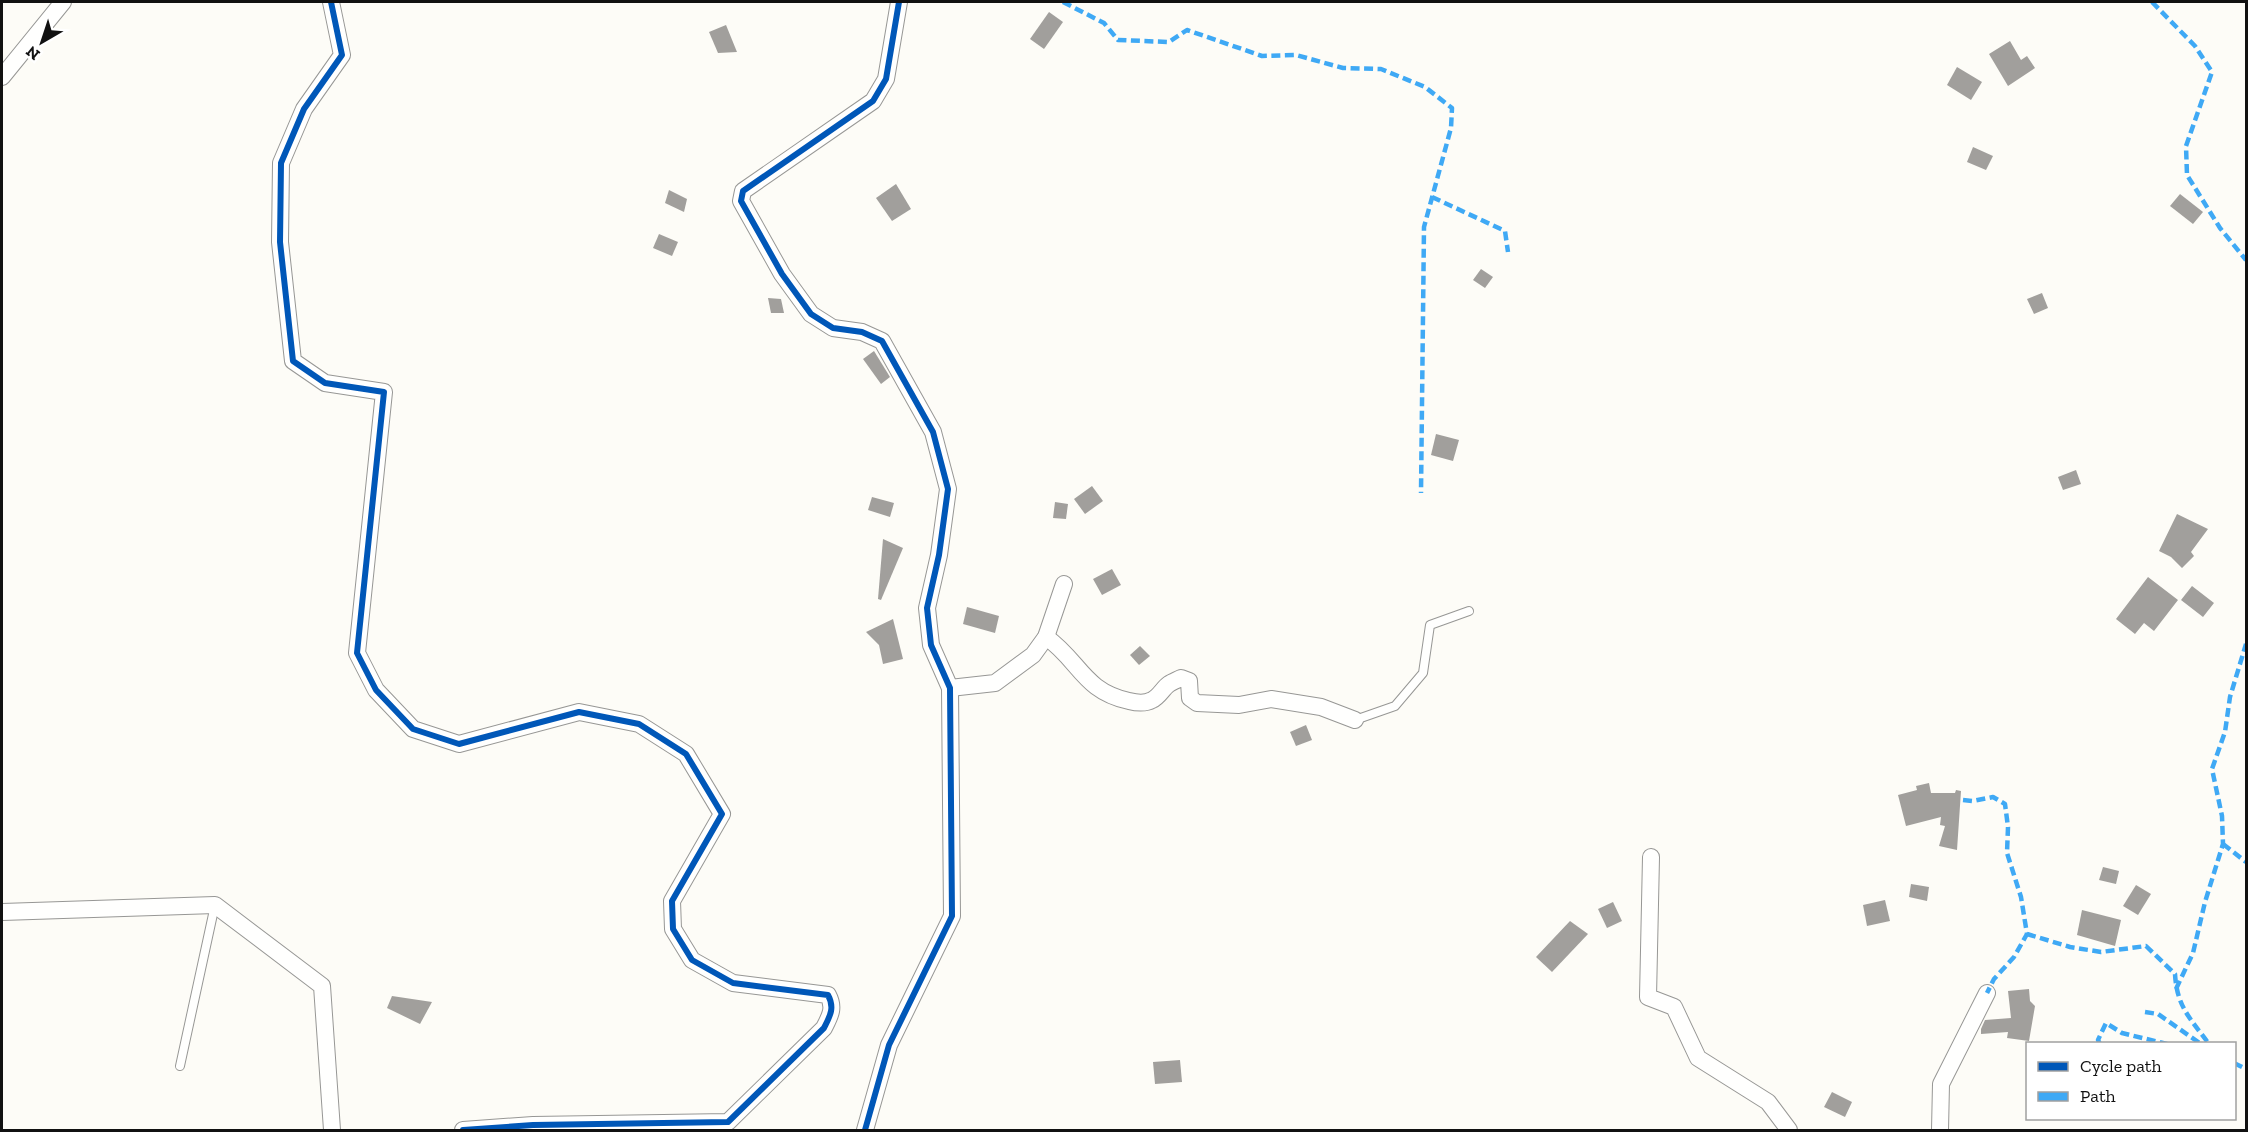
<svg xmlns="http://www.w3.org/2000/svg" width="2248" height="1132" font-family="'Zilla Slab',serif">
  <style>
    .building { fill: #a19f9c }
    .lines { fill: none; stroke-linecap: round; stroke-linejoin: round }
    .lane-casing { stroke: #979795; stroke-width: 10 }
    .street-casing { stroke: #979795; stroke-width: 18 }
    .lane { stroke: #fffffe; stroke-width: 8 }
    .street { stroke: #fffffe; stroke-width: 16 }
    .quiet { stroke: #3fa9f5; stroke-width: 4.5; stroke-dasharray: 9 4.5; stroke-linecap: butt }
    .cycleway-casing { stroke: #fff; stroke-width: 10 }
    .cycleway { stroke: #0057b8; stroke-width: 6 }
  </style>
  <rect width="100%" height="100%" fill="#fdfcf7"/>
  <g class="building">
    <polygon points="1049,12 1063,22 1044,49 1030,39"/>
    <polygon points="726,25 737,52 718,53 709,32"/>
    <polygon points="2010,41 2021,60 2027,56 2035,68 2008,86 1989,54"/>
    <polygon points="1957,67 1982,82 1971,100 1947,85"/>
    <polygon points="1973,147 1993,156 1986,170 1967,162"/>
    <polygon points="896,184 911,209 892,221 876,198"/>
    <polygon points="669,190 687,199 684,212 665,203"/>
    <polygon points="2180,194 2203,212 2193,224 2170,206"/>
    <polygon points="659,234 678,242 672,256 653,248"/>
    <polygon points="1481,269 1493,277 1485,288 1473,280"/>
    <polygon points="2042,293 2048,308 2034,314 2027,299"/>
    <polygon points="768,298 781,299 784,313 771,313"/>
    <polygon points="874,351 890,377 881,384 863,359"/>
    <polygon points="1436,434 1459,440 1453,461 1431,455"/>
    <polygon points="2076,470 2081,484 2063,490 2058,477"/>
    <polygon points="1092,486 1103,501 1085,514 1074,499"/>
    <polygon points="872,497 894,503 890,517 868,510"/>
    <polygon points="1055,502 1068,504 1066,519 1053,518"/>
    <polygon points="2177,514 2208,529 2191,552 2194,556 2182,568 2171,557 2159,551"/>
    <polygon points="883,539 903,548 881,600 878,599"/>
    <polygon points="1112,569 1121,585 1102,595 1093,579"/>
    <polygon points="2148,577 2178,600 2154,631 2144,623 2135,634 2116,619"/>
    <polygon points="2192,586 2214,603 2203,617 2181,600"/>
    <polygon points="967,607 999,616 995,633 963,624"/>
    <polygon points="893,619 903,659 883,664 879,645 866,632"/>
    <polygon points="1140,646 1150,656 1139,665 1130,655"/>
    <polygon points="1306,725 1312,740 1296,746 1290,732"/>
    <polygon points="1929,783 1931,793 1955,793 1956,790 1961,791 1957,850 1939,846 1945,826 1940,825 1941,817 1906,826 1898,795 1917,790 1916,786"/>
    <polygon points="2103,867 2119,871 2116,884 2099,880"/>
    <polygon points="1911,884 1929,887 1927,901 1909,897"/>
    <polygon points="2136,885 2151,894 2138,915 2123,906"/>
    <polygon points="1885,900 1890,921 1867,926 1863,905"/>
    <polygon points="1613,902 1622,921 1607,928 1598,909"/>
    <polygon points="2082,910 2121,920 2115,946 2077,935"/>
    <polygon points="1570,921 1588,934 1552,972 1536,957"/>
    <polygon points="2029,989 2030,1001 2035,1006 2029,1041 2007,1038 2008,1032 1981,1034 1981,1029 1985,1020 2011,1018 2008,991"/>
    <polygon points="392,996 432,1002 420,1024 387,1008"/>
    <polygon points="1180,1060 1182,1082 1155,1084 1153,1062"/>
    <polygon points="1832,1092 1852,1102 1845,1117 1824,1107"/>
  </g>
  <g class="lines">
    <defs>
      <g id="lane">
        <polyline points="1355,720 1395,706 1423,673 1430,625 1469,611"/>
        <polyline points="180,1066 215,905"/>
      </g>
      <g id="street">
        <path d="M331,2L342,55L304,109L281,163L280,242L293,361L325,383L384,392L357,653L376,690L413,729L459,744L579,712L639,724L686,754L722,814L672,901L673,929L692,960L733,983L828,995C835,1008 830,1016 824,1028L728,1122L533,1125L463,1130"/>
        <polyline points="2,77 63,2"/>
        <path d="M1046,637C1080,661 1083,691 1129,701C1137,703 1145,704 1152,700C1159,697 1163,688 1169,684C1172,682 1177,680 1181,678L1189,681L1190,698L1197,703L1239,705L1271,699L1321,707L1355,720"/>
        <polyline points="950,688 995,683 1033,655 1046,637 1064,584"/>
        <polyline points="1651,857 1648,997 1674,1007 1698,1058 1768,1102 1789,1130"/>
        <polyline points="2,912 215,905 322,986 332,1130"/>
        <polyline points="865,1130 889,1045 952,916 950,688 931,645 927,608 939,555 948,489 933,432 882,341 862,332 833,328 811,314 782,274 741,201 743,191 873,101 886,79 899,2"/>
        <polyline points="1940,1130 1941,1084 1987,993"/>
      </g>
    </defs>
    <use href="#lane" class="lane-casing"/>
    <use href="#street" class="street-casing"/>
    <use href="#lane" class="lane"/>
    <use href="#street" class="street"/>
    <g class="quiet">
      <polyline points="1063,2 1104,23 1118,40 1169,42 1187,30 1262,56 1296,55 1343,68 1381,69 1425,87 1452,108 1451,128 1424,227 1421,493"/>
      <polyline points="2152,2 2195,46 2212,72 2186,146 2187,175 2220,228 2246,260"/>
      <polyline points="1432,197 1505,231 1508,252"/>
      <polyline points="1963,800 1973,801 1993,797 2005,804 2008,827 2007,853 2021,897 2027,934 2014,957 1994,979 1987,993"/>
      <polyline points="2223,844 2246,862"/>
      <path d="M2027,934L2070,947L2101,952L2146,946L2175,974C2177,1007 2190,1018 2209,1044"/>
      <polyline points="2176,989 2193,953 2205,902 2223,844 2222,816 2212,769 2225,732 2230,697 2246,644"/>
      <polyline points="2145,1012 2158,1014 2201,1044"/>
      <polyline points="2100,1044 2098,1040 2106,1023 2122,1033 2167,1044"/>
      <polyline points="2234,1063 2246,1069"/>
    </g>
    <defs>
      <g id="cycleway">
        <path d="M331,2L342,55L304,109L281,163L280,242L293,361L325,383L384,392L357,653L376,690L413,729L459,744L579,712L639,724L686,754L722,814L672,901L673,929L692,960L733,983L828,995C835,1008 830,1016 824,1028L728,1122L533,1125L463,1130"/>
        <polyline points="865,1130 889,1045 952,916 950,688 931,645 927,608 939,555 948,489 933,432 882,341 862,332 833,328 811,314 782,274 741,201 743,191 873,101 886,79 899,2"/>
      </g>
    </defs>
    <use href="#cycleway" class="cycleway-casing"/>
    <use href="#cycleway" class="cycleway"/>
  </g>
  <rect width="2248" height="1132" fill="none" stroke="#111111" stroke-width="6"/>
  <rect x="2026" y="1042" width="210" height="78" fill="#ffffff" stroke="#a0a0a0" stroke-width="1.5"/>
  <rect x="2038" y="1062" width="30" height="9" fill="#0057b8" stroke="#a0a0a0" stroke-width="1.5"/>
  <text x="2080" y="1072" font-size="18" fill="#111111">Cycle path</text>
  <rect x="2038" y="1092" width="30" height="9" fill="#3fa9f5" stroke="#a0a0a0" stroke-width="1.5"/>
  <text x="2080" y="1102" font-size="18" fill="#111111">Path</text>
  <g transform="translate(42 42) rotate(219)" stroke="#ffffff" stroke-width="4.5" paint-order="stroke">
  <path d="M0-4.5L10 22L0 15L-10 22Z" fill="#111111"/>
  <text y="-9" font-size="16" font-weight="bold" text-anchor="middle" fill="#111111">N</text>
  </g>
</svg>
